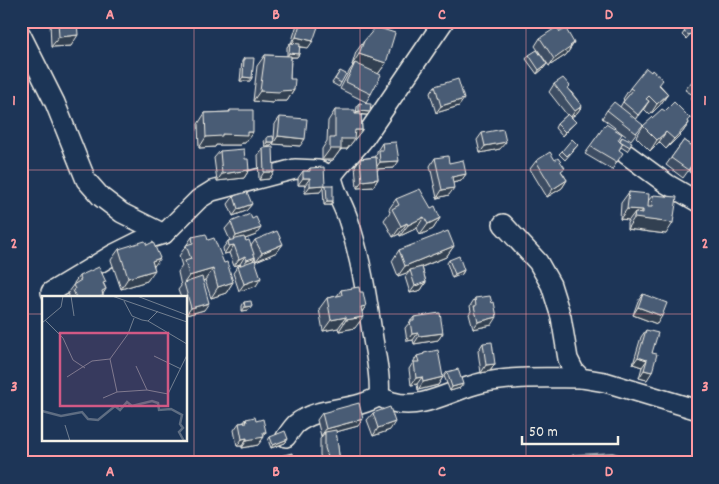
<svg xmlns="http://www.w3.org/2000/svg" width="719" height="484" font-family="Dekko,sans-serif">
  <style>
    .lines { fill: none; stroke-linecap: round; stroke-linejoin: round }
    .stream { stroke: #9aa2ab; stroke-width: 4 }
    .minor-casing { stroke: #f4f1e8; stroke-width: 22 }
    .minor { stroke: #1d3557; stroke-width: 19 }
    .wall { fill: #3e4e64; stroke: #f4f1e8 }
    .shaded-wall { fill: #324051; stroke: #f4f1e8 }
    .building { fill: #485b74; stroke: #f4f1e8 }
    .grid { fill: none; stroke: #ff9aa2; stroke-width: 1; stroke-opacity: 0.55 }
    .inset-river { fill: none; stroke: #5e6d82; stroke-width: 2.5 }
    .inset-road { fill: none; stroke: #738091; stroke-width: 1 }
    .view { fill: #d15985; fill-opacity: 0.15; stroke: #d15985; stroke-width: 2.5 }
    .inset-edge { fill: none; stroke: #f4f1e8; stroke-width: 2.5 }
    .neatline { fill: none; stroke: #ff9aa2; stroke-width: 2 }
    .grid-label { font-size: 16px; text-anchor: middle; font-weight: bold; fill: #ff9aa2 }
  </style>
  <rect width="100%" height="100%" fill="#1d3557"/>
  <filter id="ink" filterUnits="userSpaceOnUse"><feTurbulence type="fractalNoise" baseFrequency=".02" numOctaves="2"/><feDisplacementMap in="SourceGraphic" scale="10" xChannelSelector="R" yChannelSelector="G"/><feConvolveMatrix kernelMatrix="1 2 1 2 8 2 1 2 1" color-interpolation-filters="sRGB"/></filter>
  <g filter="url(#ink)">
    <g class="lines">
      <g class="stream">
        <polyline points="441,463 448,459 459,463"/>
        <polyline points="563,463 574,456 612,454 642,463"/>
      </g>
      <defs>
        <g id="minor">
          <polyline points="21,35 55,103 86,180 101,197 122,213 164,234"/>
          <polyline points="626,154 667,184 698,202"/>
          <polyline points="503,224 538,262 551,285 561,317 568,359 574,371 581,378 605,382 698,410"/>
          <polyline points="51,292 114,254 140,241 164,234 199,199 212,191 295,169 318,170 332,176"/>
          <path d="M379,396C383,398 388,401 393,402C421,411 454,389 481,383C514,376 548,378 581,378"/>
          <path d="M286,437C289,433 292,428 296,424C319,405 354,412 379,396C381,377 376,358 373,339C367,298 361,258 348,219C343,204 334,191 332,176C342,161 355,151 365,137L444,21"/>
        </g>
      </defs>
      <use href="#minor" class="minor-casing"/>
      <use href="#minor" class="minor"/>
    </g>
    <g class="wall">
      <polygon points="50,21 77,21 71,46 51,47"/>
      <polygon points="298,21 320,21 308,48 299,47 299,54 297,57 291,57 290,79 294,90 287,101 274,101 273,103 253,101 257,66 265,55 287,56 287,47 290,43 291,44"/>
      <polygon points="642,21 652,21 647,26"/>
      <polygon points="662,21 676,21 670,28"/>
      <polygon points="693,21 698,21 698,33 689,27"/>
      <polygon points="688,27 693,31 686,39 682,35"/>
      <polygon points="560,32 574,43 566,55 549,66 535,46 540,38"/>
      <polygon points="364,41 386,63 378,74 375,73 371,94 366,102 340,89 350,70 353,66 352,65 356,52"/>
      <polygon points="529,55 544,68 537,74 526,59"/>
      <polygon points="244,58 250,81 240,81 242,61"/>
      <polygon points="340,71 341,83 339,87 332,83"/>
      <polygon points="651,72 660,85 668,94 660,105 650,115 644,109 636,119 637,132 631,140 602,118 607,110 620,107 624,100 623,99 630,88"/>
      <polygon points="698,74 698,105 690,99 693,95 685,90"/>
      <polygon points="554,84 570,86 568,88 582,106 577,113 572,117 573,125 562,136 555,128 557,124 567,115 549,92"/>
      <polygon points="435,86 459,106 436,113 430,93"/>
      <polygon points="359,103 370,112 367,115 361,115 362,130 347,149 341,149 333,160 322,160 322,149 327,141 328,121 335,110 356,114 357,107"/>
      <polygon points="230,110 245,143 241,143 240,145 216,145 215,147 199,148 198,124 205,113 229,112"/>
      <polygon points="665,111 690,118 688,121 689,123 682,133 666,149 659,142 650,151 636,137 643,126"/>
      <polygon points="280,117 300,146 273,144 273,143 271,146 265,146 264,140 267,137 274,139 275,124"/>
      <polygon points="606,124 618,140 619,141 622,137 630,147 627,151 621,147 619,150 617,162 612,170 585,154"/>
      <polygon points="482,133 500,149 480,153 477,140"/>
      <polygon points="684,140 698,150 698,177 689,172 696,160 683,178 666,165"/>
      <polygon points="382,143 394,168 377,169 378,179 373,187 357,188 355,166 360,159 374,157 377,153 377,151"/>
      <polygon points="578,145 565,160 559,154 562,151"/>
      <polygon points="263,148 274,172 269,179 259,180 258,155"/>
      <polygon points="220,151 245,159 249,170 244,178 217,181 214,158"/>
      <polygon points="435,158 449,163 466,174 461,181 453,183 449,195 437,198 430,166"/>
      <polygon points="536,161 562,172 567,180 562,188 547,197 530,169"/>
      <polygon points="310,168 320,192 305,193 305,185 298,185 298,178 303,171 307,171"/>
      <polygon points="326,185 333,201 331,205 324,205 323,188"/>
      <polygon points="629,192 648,201 653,195 666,234 627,229 627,223 629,220 620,219 621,203"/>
      <polygon points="234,196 252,204 246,211 233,216 228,204"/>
      <polygon points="396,199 431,208 440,218 433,229 420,235 417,228 400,236 399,234 393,237 384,220 390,212 389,209"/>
      <polygon points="231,222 256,235 245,239 246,241 251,246 255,240 283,244 277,252 256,261 255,257 253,261 256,286 239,291 233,273 238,266 241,265 240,264 234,266 229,253 224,254 223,248 228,241 230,240 225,229"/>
      <polygon points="192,237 208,240 224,263 233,282 226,293 211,298 205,280 203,280 204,310 186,315 186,298 181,298 178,290 181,286 178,272 182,266 179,256"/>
      <polygon points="454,246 446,257 422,267 426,282 421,290 410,293 405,277 409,272 398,276 392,261 399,250"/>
      <polygon points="119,249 154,267 147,281 121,289 111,260"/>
      <polygon points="449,260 464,270 462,274 452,278 447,263"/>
      <polygon points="79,276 104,284 106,289 103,294 103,296 102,298 68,298 69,295 68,292 74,284 74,283"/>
      <polygon points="341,290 360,292 366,306 362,312 355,328 339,331 338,328 323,331 319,309 327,298 337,296"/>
      <polygon points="643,294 657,324 633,315 638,301"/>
      <polygon points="475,298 492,303 492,325 473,329 469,314 471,311 470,306"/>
      <polygon points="244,302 252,306 249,310 242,311 242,306"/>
      <polygon points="414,317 443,333 438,340 414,344 413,340 407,341 405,328"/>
      <polygon points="646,330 652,353 647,380 639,378 642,367 633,364 641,337"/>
      <polygon points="483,343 495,364 490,371 481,373 478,351"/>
      <polygon points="424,353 443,377 438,385 418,390 417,384 411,385 409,369 417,356 422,355"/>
      <polygon points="447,372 463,384 460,388 450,391 444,376"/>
      <polygon points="322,413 358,426 336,432 340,463 322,463 320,455 320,439 322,436 321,436 317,420"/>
      <polygon points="373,413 390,430 373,436 367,420"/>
      <polygon points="246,419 256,421 266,432 258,445 242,448 242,446 237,446 234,430 239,423 244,422"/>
      <polygon points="270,437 288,439 285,443 271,448 268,440"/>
      <polygon points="280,456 295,463 275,463"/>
    </g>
    <g class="shaded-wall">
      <polygon points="78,35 71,46 51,47 59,37"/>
      <polygon points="296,37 313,41 308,48 291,45"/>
      <polygon points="574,43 566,55 549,66 554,59 570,46"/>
      <polygon points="289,53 299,54 297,57 287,57"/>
      <polygon points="359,54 386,63 378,74 353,66 355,63 353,66 352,65"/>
      <polygon points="547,64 544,68 537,74 539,70"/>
      <polygon points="243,77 252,78 250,81 240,81"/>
      <polygon points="294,90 287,101 274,101 273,103 253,101 260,91"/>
      <polygon points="668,94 660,105 650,115 657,104"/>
      <polygon points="464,99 459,106 436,113 441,106"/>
      <polygon points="649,101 642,112 631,126 638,115"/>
      <polygon points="582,106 577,113 570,118 575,111"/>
      <polygon points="359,111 370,112 367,115 356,114"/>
      <polygon points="690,118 683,129 689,123 682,133 666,149 674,139"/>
      <polygon points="576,122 562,136 565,132"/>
      <polygon points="355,130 362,130 347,149 341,149 333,160 322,160 330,149 341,139"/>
      <polygon points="247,132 253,132 245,143 241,143 240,145 216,145 215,147 199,148 206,137 222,134"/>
      <polygon points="666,132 659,142 650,151 657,140"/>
      <polygon points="278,136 305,139 300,146 273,144"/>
      <polygon points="267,142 274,142 271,146 265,146"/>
      <polygon points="506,142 500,149 480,153 485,146"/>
      <polygon points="399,161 394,168 375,169 380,162"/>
      <polygon points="249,170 244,178 217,181 222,174"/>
      <polygon points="264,172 274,172 269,179 259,180"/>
      <polygon points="466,174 461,181 447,184 452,177"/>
      <polygon points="303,178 310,178 305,185 298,185"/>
      <polygon points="378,179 373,187 357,188 362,181"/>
      <polygon points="567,180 562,188 547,197 553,189"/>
      <polygon points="325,185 320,192 305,193 310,186"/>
      <polygon points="454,188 449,195 437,198 442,190"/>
      <polygon points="327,201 333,201 331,205 324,205"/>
      <polygon points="252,204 246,211 233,216 238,209"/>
      <polygon points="627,209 643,210 637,218 673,223 666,234 627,229 634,218 635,212 629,220 620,219"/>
      <polygon points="424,217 417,228 400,236 408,225"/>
      <polygon points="440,218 433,229 420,235 428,224"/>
      <polygon points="407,223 399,234 393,237 401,226"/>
      <polygon points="261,228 256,235 231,244 236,236"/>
      <polygon points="283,244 277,252 256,261 262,253"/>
      <polygon points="234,245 229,253 224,254 229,246"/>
      <polygon points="454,246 446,257 411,271 410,270 409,272 398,276 405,266"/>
      <polygon points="245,256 240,264 234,266 239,259"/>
      <polygon points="255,257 250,265 241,268 247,260"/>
      <polygon points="160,258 152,269 152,261"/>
      <polygon points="213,269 205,280 185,286 184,283 189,276"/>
      <polygon points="155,270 147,281 121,289 128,278"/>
      <polygon points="464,270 462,274 452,278 455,274"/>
      <polygon points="261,278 256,286 239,291 244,284"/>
      <polygon points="233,282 226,293 211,298 218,287"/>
      <polygon points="426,282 421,290 410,293 415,286"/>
      <polygon points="209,303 204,310 186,315 191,308"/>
      <polygon points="252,306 249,310 242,311 245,307"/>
      <polygon points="366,306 358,317 361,307"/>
      <polygon points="638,307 662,316 657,324 633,315"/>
      <polygon points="346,317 338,328 323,331 331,320"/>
      <polygon points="363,317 355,328 339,331 346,320"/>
      <polygon points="497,317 492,325 473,329 478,322"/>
      <polygon points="418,333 413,340 407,341 412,334"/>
      <polygon points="443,333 438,340 414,344 419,336"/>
      <polygon points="638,357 647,360 642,367 633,364"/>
      <polygon points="495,364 490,371 481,373 486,365"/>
      <polygon points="644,370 652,372 647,380 639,378"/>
      <polygon points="422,377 417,384 411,385 416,378"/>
      <polygon points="443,377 438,385 418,390 423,382"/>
      <polygon points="463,384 460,388 450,391 452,387"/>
      <polygon points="363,419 358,426 325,435 325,432 322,436 321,436 326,429"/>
      <polygon points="395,422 390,430 373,436 378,428"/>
      <polygon points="263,432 266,432 262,438 264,437 258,445 242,448 247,440"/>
      <polygon points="247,438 242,446 237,446 242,439"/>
      <polygon points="288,439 285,443 271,448 273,445"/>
    </g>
    <g class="building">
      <polygon points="58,21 77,21 78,35 59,37"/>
      <polygon points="301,21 320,21 313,41 296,37"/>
      <polygon points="693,21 698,21 698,27 692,23"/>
      <polygon points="376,27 395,33 386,63 359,54 364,41"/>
      <polygon points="557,27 560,32 566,29 574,43 570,46 571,47 554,59 540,38"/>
      <polygon points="688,27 693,31 689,35 684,32"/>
      <polygon points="290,43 300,44 299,54 289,53"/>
      <polygon points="537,50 547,64 539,70 529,55"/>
      <polygon points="265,55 291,56 290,79 295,79 294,90 280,91 280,92 260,91"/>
      <polygon points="244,58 254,58 252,78 243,77"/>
      <polygon points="355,63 381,75 371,94 346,82"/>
      <polygon points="646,68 651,72 652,70 663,80 659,85 668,94 657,104 649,96 646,99 649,101 638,115 623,102 633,90 630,88"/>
      <polygon points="340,71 346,74 341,83 335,79"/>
      <polygon points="698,74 698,82 693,79"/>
      <polygon points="563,78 570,86 567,88 582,106 575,111 554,84"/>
      <polygon points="458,79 464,99 441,106 435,86"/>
      <polygon points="614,102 643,125 636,133 607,110"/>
      <polygon points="674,102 690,118 688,121 689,123 674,139 666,132 657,140 643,126 662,109 665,111"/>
      <polygon points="359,103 371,104 370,112 359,111"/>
      <polygon points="230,110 253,110 253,132 247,132 247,135 222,134 222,136 206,137 205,113 230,112"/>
      <polygon points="335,110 355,110 355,114 361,114 362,130 355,130 354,139 341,139 341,149 330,149 330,138 335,138"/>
      <polygon points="568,114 576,122 565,132 557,124"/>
      <polygon points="280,117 307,119 305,139 278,136"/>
      <polygon points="606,124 622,134 618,140 623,143 619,150 623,153 617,162 590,146"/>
      <polygon points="503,129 506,142 485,146 482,133"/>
      <polygon points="273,136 274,142 267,142 267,137"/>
      <polygon points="622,137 632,142 630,147 620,141"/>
      <polygon points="572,139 578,145 567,156 562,151"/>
      <polygon points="684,140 698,150 698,157 688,170 671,158"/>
      <polygon points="396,142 399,161 380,162 379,150 383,150 382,143"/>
      <polygon points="273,147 274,172 264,172 263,148"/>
      <polygon points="244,149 245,159 248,159 249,170 222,174 220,151"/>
      <polygon points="550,152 555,160 558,158 565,168 561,171 567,180 553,189 536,161"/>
      <polygon points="448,156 449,163 463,160 466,174 452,177 454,188 442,190 435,158"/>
      <polygon points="376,157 378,179 362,181 360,159"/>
      <polygon points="324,167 325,185 310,186 310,178 303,178 303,171 310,171 310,168"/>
      <polygon points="326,185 333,185 333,201 327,201"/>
      <polygon points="420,189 431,208 435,206 440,218 428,224 424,217 408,225 407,223 401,226 392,209 399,205 396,199"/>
      <polygon points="247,192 252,204 238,209 234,196"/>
      <polygon points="629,192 649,194 648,207 652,207 653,195 677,197 673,223 634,218 635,212 643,213 643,210 627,209"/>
      <polygon points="250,214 252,219 256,217 261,228 236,236 231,222"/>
      <polygon points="277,231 283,244 262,253 255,240"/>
      <polygon points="448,231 454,246 405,266 399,250"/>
      <polygon points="206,234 208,240 214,238 224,263 227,262 233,282 218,287 213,269 189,276 185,261 191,259 186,245 193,243 192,237"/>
      <polygon points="244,237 246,241 249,240 255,257 247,260 245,256 239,259 234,245 229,246 228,241"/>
      <polygon points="145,241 147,245 153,242 160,258 152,261 155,270 128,278 119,249"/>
      <polygon points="459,256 464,270 455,274 449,260"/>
      <polygon points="255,260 261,278 244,284 238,266"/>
      <polygon points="99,267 106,282 103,283 106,289 102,291 103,296 98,298 89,298 89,297 87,298 76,298 73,290 75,289 73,285 81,280 79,276"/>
      <polygon points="422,267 426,282 415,286 410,270"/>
      <polygon points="202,277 209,303 191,308 184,283"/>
      <polygon points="359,287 360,292 363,292 366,306 361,307 363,317 346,320 346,317 331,320 327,298 342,295 341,290"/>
      <polygon points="643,294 667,303 662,316 638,307"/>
      <polygon points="490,296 492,303 494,302 497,317 478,322 474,306 476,306 475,298"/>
      <polygon points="251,301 252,306 245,307 244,302"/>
      <polygon points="440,313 443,333 419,336 418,333 412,334 410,321 414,321 414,317"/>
      <polygon points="646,330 658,333 652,353 657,354 652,372 644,370 647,360 638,357"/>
      <polygon points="492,342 495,364 486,365 483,343"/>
      <polygon points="438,350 443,377 423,382 422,377 416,378 414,362 419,362 417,356 424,354 424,353"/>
      <polygon points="458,369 463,384 452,387 447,372"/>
      <polygon points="359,403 363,419 326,429 322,413"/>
      <polygon points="390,407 395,422 378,428 373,413"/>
      <polygon points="255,417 256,421 263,419 266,432 263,432 264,437 247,440 247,438 242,439 239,423 247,422 246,419"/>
      <polygon points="336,430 340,463 330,463 325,448 325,432"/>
      <polygon points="285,431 288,439 273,445 270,437"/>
      <polygon points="292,453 295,463 281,463 280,456"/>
    </g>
  </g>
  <path class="grid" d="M194,21V463M360,21V463M526,21V463M21,170H698M21,314H44M186,314H698"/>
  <g transform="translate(42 296)">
    <rect width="145" height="145" fill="#1d3557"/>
    <path class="inset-river" d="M0,115L19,120L40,116L46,123L56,124L73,110L78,114L85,106L90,110L110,105L116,107L117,114L129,113L140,119L138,128L141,132L137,136L142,145"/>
    <path class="inset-road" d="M29,0L32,20M70,0L145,26M95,0L145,19M82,5L90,20L100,24L106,25L116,15M3,24L21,42L31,64L43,72M106,25L145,48M0,27L19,11L21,0M112,60L139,73M94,70L105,94L126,98L145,59M25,81L50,65L68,63M75,96L105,94M61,102L75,96L68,63L86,38L92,22M23,129L28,145"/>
    <path class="view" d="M18,37H126V110H18Z"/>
    <rect width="145" height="145" class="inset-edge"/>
  </g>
  <rect width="719" height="484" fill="none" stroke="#1d3557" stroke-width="55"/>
  <path d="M522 436v8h96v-8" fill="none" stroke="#f4f1e8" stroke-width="2.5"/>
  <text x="529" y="436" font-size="15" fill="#f4f1e8" stroke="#1d3557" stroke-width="4" paint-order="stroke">50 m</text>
  <rect x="28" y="28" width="664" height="428" class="neatline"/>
  <g class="grid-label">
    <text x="110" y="19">A</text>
    <text x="276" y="19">B</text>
    <text x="442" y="19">C</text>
    <text x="609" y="19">D</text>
    <text x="14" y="105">1</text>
    <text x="705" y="105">1</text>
    <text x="14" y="248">2</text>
    <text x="705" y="248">2</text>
    <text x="14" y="391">3</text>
    <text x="705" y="391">3</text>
    <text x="110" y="476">A</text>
    <text x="276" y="476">B</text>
    <text x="442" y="476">C</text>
    <text x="609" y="476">D</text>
  </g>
</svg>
